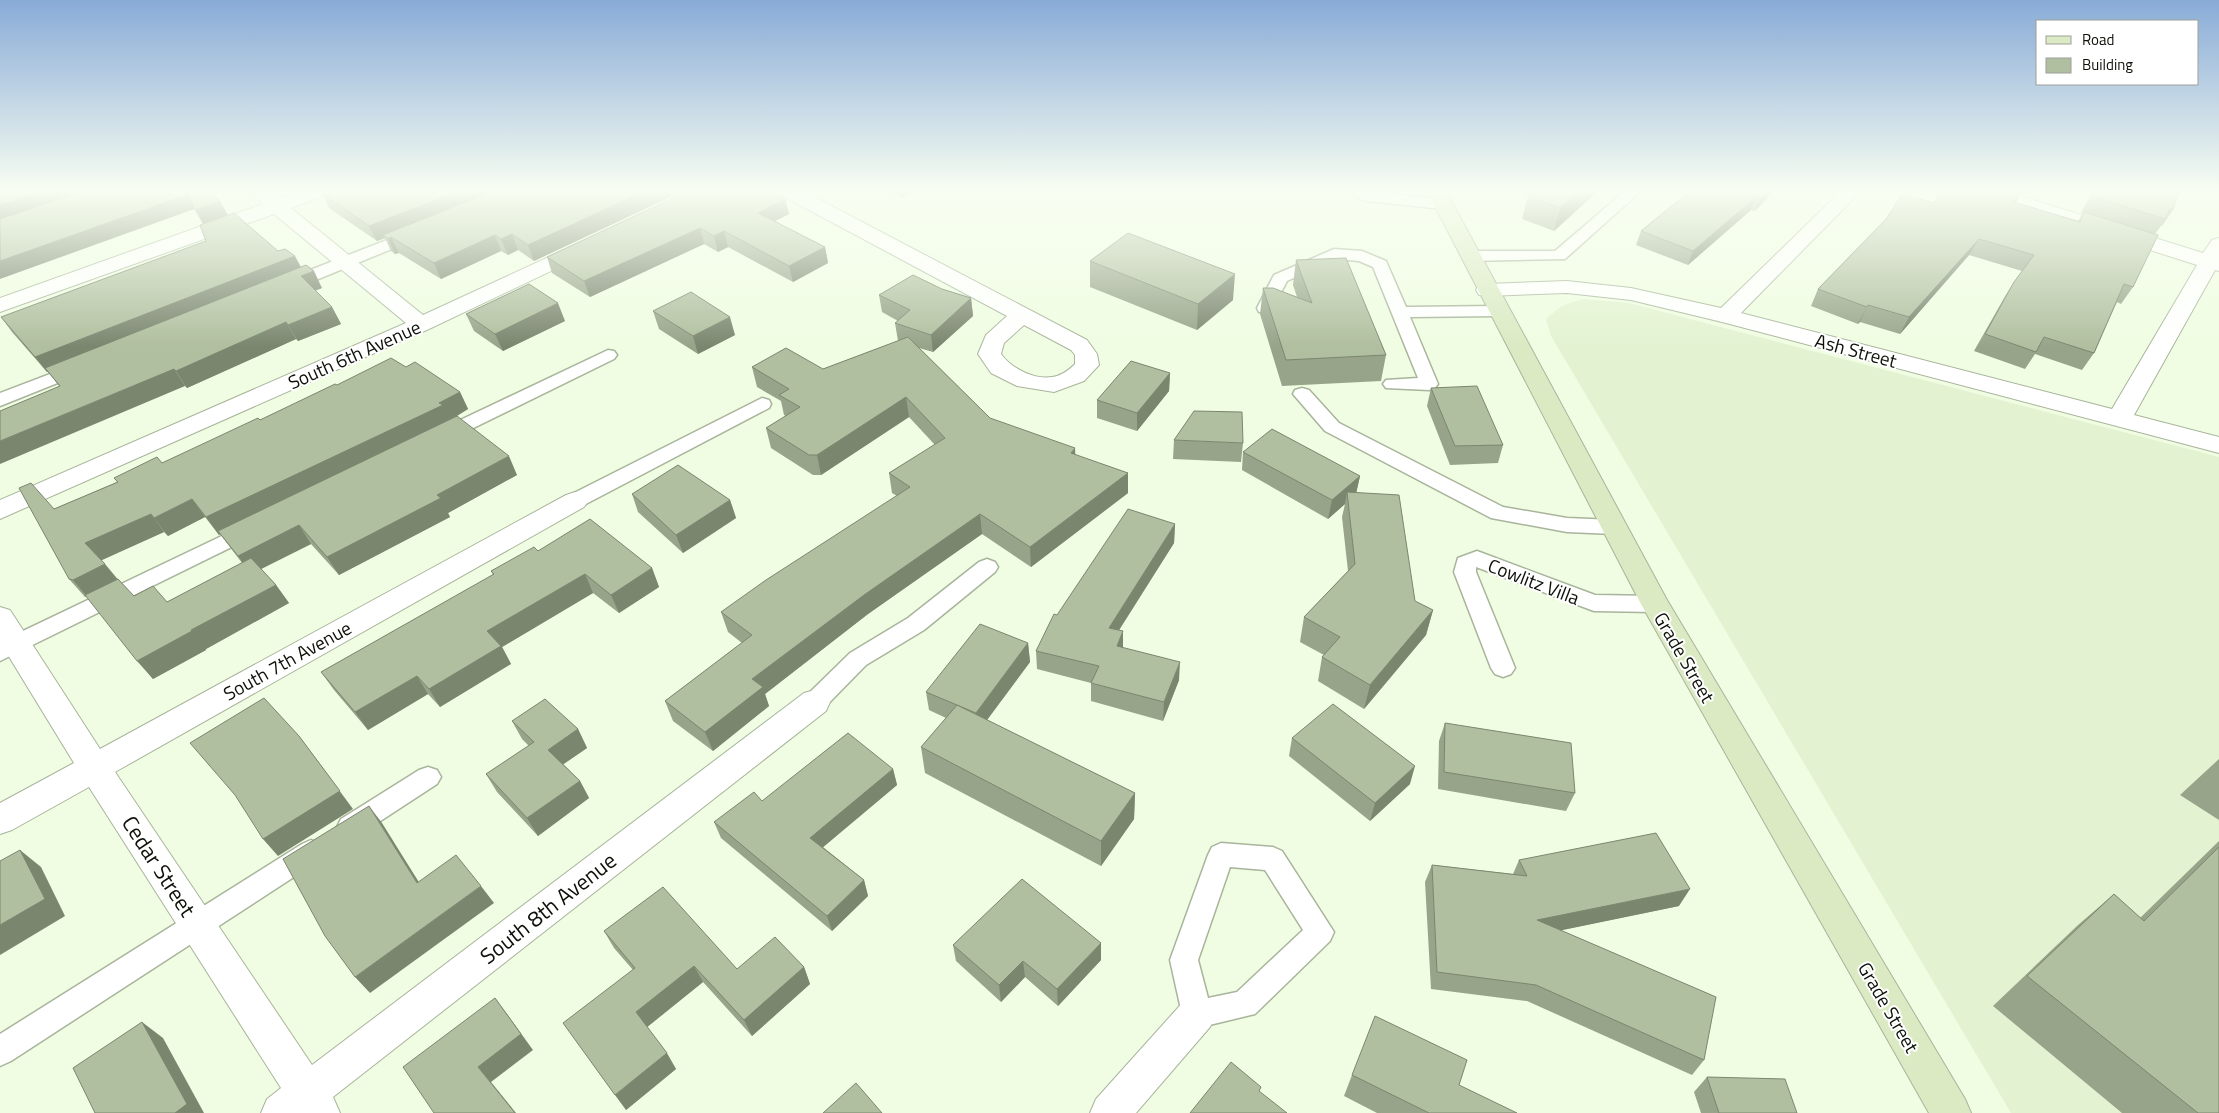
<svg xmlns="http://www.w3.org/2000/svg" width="2219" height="1113" font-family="'Titillium Web',sans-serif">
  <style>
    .built { fill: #e3f3d1 }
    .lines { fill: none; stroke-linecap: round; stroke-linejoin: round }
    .service-casing { stroke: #a8b49b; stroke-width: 3 }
    .minor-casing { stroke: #a8b49b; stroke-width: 2 }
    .secondary-casing { stroke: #a8b49b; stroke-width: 2 }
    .service { fill: #fff; fill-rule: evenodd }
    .minor { fill: #fff; fill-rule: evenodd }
    .secondary { fill: #dbeac3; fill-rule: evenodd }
    .wall { fill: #97a489; fill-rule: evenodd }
    .shaded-wall { fill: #7b866f }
    .building { fill: #b0bf9f; stroke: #7b866f }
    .labels { text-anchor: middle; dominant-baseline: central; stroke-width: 4; stroke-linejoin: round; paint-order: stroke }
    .street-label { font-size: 19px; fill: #0d1108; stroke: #fff }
    .near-street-label { font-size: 22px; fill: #0d1108; stroke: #fff }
  </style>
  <rect width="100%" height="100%" fill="#f0fde2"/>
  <polygon class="built" points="1582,299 1629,303 2219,457 2219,1113 2011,1113 1551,336 1546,319 1561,306"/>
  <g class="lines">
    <defs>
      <g id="service">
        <polygon points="1352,191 1443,199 1448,201 1451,204 1448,207 1443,209 1367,201 1362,200"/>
        <polygon points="1625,191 1641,191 1565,259 1470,261 1464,259 1462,256 1464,253 1470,251 1555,251"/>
        <polygon points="415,229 421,231 423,234 421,237 294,289 282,289 280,285 282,281"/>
        <polygon points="1334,249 1362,251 1386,261 1406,307 1498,306 1504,307 1506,311 1504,315 1498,316 1410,317 1438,384 1435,388 1429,390 1386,388 1383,384 1386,380 1418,378 1373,267 1359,261 1336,259 1287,281 1271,312 1259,312 1257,308 1274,275"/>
        <polygon points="608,350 614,351 617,355 614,359 449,440 442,442 435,440 432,436 435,432"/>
        <polygon points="79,363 85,364 88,368 85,372 0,406 0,393"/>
        <polygon points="1302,388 1309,390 1339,423 1503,507 1567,518 1614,520 1621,522 1624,527 1621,532 1614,534 1567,532 1491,518 1325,431 1293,394 1295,390"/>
        <polygon points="762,398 769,400 771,404 769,408 582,506 575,508 568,506 565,501 568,496"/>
        <polygon points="251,522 258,524 261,529 258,534 0,661 0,642"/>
        <polygon points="1477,551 1595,595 1655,596 1663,598 1666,604 1663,610 1655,612 1594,611 1476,567 1476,572 1515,668 1511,674 1503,677 1495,674 1491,668 1454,572 1458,558"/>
        <polygon points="987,559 995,562 998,567 995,572 924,630 866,665 823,709 815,711 807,709 803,702 807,695 850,653 908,618 979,562"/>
        <polygon points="428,767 437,770 441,777 437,784 359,835 350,838 341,835 337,827 341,819 419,770"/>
        <polygon points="311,840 320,844 324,852 320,860 11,1061 0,1066 0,1034 302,844"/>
        <path d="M1221,843L1273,847L1282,851L1334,932L1330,941L1255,1014L1197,1028L1187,1024L1182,1014L1170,960L1208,855L1212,847ZM1230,867L1265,870L1303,930L1237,992L1208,998L1198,960Z"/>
      </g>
      <g id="minor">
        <polygon points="250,191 271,191 280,198 299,191 328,191 326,195 291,208 423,315 577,244 584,242 591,244 594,248 591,252 429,329 0,519 0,500 406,323 274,214 0,312 0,298 263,204"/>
        <path d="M779,191H803L1087,340L1097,354L1099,365L1084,381L1054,392L1017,386L991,373L978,354L986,335L1007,316L781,195ZM1024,325L1071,350L1075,355V364C1069,370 1061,376 1052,377C1034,380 1011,368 1001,354L1004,343Z"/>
        <polygon points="1841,191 1861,191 1741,313 2112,409 2197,265 1977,195 1975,191 2005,191 2203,253 2212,240 2219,238 2219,271 2215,270 2134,415 2219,437 2219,453 1722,322 1631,300 1567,293 1487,296 1479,295 1476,290 1479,285 1487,284 1567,281 1631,288 1721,308"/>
        <polygon points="575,492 584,495 588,501 584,507 115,772 312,1065 804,693 815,690 826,693 830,702 826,711 333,1097 340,1113 261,1113 267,1099 281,1088 89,787 12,830 0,834 0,803 74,763 0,642 0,607 10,610 100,749 566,495"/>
        <polygon points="1197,996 1210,1001 1216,1014 1210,1027 1136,1113 1090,1113 1096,1099 1184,1001"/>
      </g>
      <polygon id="secondary" points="1427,191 1446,191 1667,600 1965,1099 1971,1113 1929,1113 1641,604"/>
    </defs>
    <use href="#service" class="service-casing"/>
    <use href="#minor" class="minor-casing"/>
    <use href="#secondary" class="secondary-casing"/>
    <use href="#service" class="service"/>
    <use href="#minor" class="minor"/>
    <use href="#secondary" class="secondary"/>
  </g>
  <g class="wall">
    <polygon points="559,191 683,191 534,261 518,250 508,255 501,251 441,279 399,253 395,254 391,251 385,238 377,241 329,208 322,193 548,196"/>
    <polygon points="888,191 915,191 901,198"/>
    <polygon points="1519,191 1598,191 1554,231 1522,219 1528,196 1529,195"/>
    <polygon points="1690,191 1774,191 1755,211 1751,210 1688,265 1636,245 1641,231"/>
    <polygon points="1942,191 2025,191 2023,195 2021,194 2016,203 2078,221 2083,213 2081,213 2093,191 2173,210 2162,226 2161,226 2155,234 2133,287 2121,304 2117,302 2094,353 2082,370 2035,354 2025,369 1974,351 2004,298 2014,282 2022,271 1969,255 1900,334 1860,322 1858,324 1811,306 1818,289 1934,203"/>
    <polygon points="785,199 789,214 775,221 825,247 828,263 793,282 728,247 718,252 704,244 590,297 552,273 547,257"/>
    <polygon points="278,251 301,267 322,288 315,290 332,307 341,324 298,341 296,339 187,388 185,386 59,386 48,372 47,372 12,332 1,317"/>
    <polygon points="1296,260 1386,355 1381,381 1282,386 1260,314 1263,288 1297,297 1293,285"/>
    <polygon points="1090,261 1233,300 1197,330 1090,287"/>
    <polygon points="942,289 971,298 973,316 933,352 919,348 990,418 1075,455 1128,473 1128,493 1031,567 982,534 868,614 765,694 769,706 713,751 673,721 665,701 742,643 728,632 721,612 897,496 892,493 889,473 935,445 909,417 821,475 813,475 771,448 766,428 786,416 784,415 781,401 757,387 752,367 823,369 898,341 895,323 898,321 882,312 879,295"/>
    <polygon points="653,311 735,335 698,354 659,329"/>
    <polygon points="466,314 565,321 503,351 474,331"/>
    <path d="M406,367L460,392L468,409L457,416L517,475L448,513L450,517L339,575L311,544L261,569L276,585L289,603L206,649V650L153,679L87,597H85L69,579L54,509L117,482L114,478L162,463L260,420L337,385ZM205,517L219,535L220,534L242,563L167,602L134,596L117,579L101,560L164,532L168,536Z"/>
    <polygon points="1170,373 1169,391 1137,431 1097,418 1097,400"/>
    <polygon points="1431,388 1503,445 1498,463 1450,465 1427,406"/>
    <polygon points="1174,440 1243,443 1241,462 1173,459"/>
    <polygon points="1243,452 1360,476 1356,493 1415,601 1433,610 1426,635 1364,709 1318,681 1322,657 1324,655 1300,642 1304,617 1348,571 1342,517 1345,504 1328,519 1242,470"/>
    <polygon points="632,494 730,500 736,518 683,553 638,512"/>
    <polygon points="1175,524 1174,543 1119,630 1123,631 1123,648 1179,680 1163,721 1091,701 1091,683 1037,669 1036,651 1057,615"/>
    <polygon points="538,551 652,568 659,587 619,613 593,593 502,647 511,664 440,707 428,694 368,730 334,690 321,672 493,575 491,571"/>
    <polygon points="1028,643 1030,662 987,720 1135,793 1134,819 1101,866 925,773 921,747 946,718 929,710 926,692"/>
    <polygon points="512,721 578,729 587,748 563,764 580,781 589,798 538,836 497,792 486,774 529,746 522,739"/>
    <polygon points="1445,723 1575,793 1566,811 1438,789 1439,741"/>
    <polygon points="1292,738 1410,784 1370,821 1289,756"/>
    <polygon points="2219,759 2219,820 2180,795"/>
    <polygon points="893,769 897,785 823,847 864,880 868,896 832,931 721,838 714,822 762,801"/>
    <polygon points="2219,841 2219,1113 2122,1113 1993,1006 2078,925 2114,894 2140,918"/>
    <polygon points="1519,860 1679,906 1561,930 1704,1060 1692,1075 1527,1001 1431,989 1425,882 1432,865 1513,874"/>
    <polygon points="604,931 737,969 804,967 810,984 752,1036 703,982 647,1027 676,1069 626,1110 633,970 614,948"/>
    <polygon points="953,945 1101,960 1058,1006 1025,977 1001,1002 956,961"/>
    <polygon points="1352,1075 1517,1113 1377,1113 1344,1096"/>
    <polygon points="1707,1077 1797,1113 1701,1113 1694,1092"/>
  </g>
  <g class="shaded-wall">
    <polygon points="42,191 92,191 0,222 0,205"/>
    <polygon points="459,191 504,191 383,235 385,238 377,241 369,226"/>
    <polygon points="645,191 683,191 534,261 528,245"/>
    <polygon points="901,191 915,191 901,198"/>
    <polygon points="1579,191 1598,191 1554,231 1560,208"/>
    <polygon points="1766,191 1774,191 1755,211 1760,198"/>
    <polygon points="189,194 197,208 0,279 0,261"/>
    <polygon points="1757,196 1751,210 1688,265 1693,251"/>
    <polygon points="785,199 789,214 761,228 758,213"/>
    <polygon points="220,201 228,215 203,224 195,210"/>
    <polygon points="700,228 704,244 590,297 584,281"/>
    <polygon points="724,231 728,247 718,252 714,236"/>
    <polygon points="512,234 518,250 508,255 501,239"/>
    <polygon points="495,235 501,251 441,279 434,263"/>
    <polygon points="391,237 399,253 395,254 388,239"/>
    <polygon points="1979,239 1969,255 1900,334 1909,317"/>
    <polygon points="825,247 828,263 793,282 789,266"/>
    <polygon points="295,256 303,271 47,372 35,357"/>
    <polygon points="314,271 322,288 310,293 301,276"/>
    <polygon points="1235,274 1233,300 1197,330 1198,304"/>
    <polygon points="971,298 973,316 933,352 931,335"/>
    <polygon points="558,303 565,321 503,351 495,334"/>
    <polygon points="1868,305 1860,322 1858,324 1867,307"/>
    <polygon points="332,307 341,324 298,341 288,325"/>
    <polygon points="730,317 735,335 698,354 693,336"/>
    <polygon points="286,322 296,339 187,388 176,371"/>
    <polygon points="174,369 185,386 0,464 0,441"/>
    <polygon points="1170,373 1169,391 1137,431 1137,413"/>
    <polygon points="460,392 468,409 450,420 220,534 219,535 206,517 439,403"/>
    <polygon points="906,397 909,417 821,475 817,455"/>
    <polygon points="1075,448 1076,468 1071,453"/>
    <polygon points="509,456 517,475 448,513 450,517 339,575 327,557 437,495"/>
    <polygon points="1128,473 1128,493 1031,567 1030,547"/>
    <polygon points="1360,476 1356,494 1347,492 1345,504 1328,519 1332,500"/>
    <polygon points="192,499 205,517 168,536 154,518"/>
    <polygon points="730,500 736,518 683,553 676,535"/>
    <polygon points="151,514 164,532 100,561 85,543"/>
    <polygon points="980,514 982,534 868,614 765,694 769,706 713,751 705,732 752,679 864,595"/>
    <polygon points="1175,524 1174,543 1109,646 1109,628"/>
    <polygon points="299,525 311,544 251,574 238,556"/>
    <polygon points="105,564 120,582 88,598 73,580"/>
    <polygon points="652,568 659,587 619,613 611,595"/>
    <polygon points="585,574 593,593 502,647 511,664 440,707 429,689 487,631"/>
    <polygon points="276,585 289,603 206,649 206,650 153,679 137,661 191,630"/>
    <polygon points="1433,610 1426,635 1364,709 1370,685"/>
    <polygon points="1123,631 1123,649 1117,646"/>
    <polygon points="1028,643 1030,662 978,732 976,713"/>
    <polygon points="1180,662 1179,680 1163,721 1164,702"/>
    <polygon points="417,676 428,694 368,730 355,712"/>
    <polygon points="578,729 587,748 558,768 548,750"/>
    <polygon points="299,736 353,809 278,856 263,839"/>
    <polygon points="1415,766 1410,784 1370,821 1375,803"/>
    <polygon points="893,769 897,785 815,854 810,838"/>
    <polygon points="580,781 589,798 538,836 527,818"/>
    <polygon points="1135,793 1134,819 1101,866 1101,841"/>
    <polygon points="369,806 382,823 430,900 417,883"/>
    <polygon points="20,850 41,867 65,916 0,955 0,925"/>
    <polygon points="864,880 868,896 832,931 827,916"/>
    <polygon points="481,886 494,903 370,993 355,977"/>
    <polygon points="1690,889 1679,906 1529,937 1537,920"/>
    <polygon points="1101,943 1101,960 1058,1006 1057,989"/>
    <polygon points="1023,961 1025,977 1001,1002 999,985"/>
    <polygon points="694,966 703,982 646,1028 636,1012"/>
    <polygon points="804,967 810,984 752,1036 744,1020"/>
    <polygon points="495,998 507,1014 533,1050 491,1082 516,1113 515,1113 478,1067"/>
    <polygon points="142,1022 163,1038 204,1113 175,1113"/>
    <polygon points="667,1053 676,1069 626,1110 615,1095"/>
  </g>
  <g class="building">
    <polygon points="0,191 42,191 0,205"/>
    <polygon points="84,191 209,191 220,201 195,210 189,194 0,261 0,219"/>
    <polygon points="325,191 459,191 369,226 322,193"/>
    <polygon points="494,191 538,191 548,196 559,191 645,191 528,245 512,234 501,239 495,235 434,263 391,237 388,239 383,235"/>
    <polygon points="688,191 769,191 785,199 758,213 825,247 789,266 724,231 714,236 700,228 584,281 547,257"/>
    <polygon points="1534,191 1579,191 1560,208 1528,196"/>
    <polygon points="1690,191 1766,191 1760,198 1757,196 1693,251 1641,231"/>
    <polygon points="1942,191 2019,191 2022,192 2014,202 2080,222 2084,212 2158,235 2133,287 2124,284 2094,353 2044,337 2036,352 1985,334 2014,282 2034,255 1979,239 1909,317 1868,305 1867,307 1818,289 1887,218 1902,194 1934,203"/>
    <polygon points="2094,191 2179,191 2173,210 2170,209 2165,219 2091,196"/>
    <polygon points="234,213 278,251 285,249 295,256 35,357 1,317 206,241 200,225"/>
    <polygon points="1128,233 1235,274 1198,304 1090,261"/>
    <polygon points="1346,258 1386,355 1286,360 1263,288 1273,288 1312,303 1296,260"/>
    <polygon points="306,265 314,271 301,276 332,307 288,325 286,322 176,371 174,369 0,441 0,411 60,386 45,368"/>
    <polygon points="913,275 942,289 971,298 931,335 895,323 910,310 879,295"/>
    <polygon points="529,284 558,303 495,334 466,314"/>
    <polygon points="691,292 730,317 693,336 653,311"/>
    <polygon points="908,337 990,418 1075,448 1071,453 1128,473 1030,547 980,514 864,595 752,679 763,687 705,732 665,701 752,635 721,612 766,580 910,487 889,473 945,438 906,397 817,455 809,455 766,428 800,407 779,395 789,389 752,367 786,348 823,369"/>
    <polygon points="391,358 406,367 415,362 460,392 439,403 443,405 206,517 192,499 154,518 151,514 85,543 105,564 73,580 69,579 19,488 31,483 54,509 118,482 114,478 157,457 162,463 258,418 260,420 335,384 337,385"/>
    <polygon points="1131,361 1170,373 1137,413 1097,400"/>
    <polygon points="1477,386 1503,445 1455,446 1431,388"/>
    <polygon points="1194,411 1242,412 1243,443 1174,440"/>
    <polygon points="457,416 509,456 437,495 441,498 327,557 299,525 238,556 218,531"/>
    <polygon points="1272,429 1360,476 1332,500 1243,452"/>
    <polygon points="678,465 730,500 676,535 632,494"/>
    <polygon points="1347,492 1399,495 1415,601 1433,610 1370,685 1322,657 1340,637 1304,617 1355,564"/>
    <polygon points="1128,509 1175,524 1109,628 1123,631 1117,646 1180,662 1164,702 1091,683 1099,666 1036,651 1054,614 1057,615"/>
    <polygon points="590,519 652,568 611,595 585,574 487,631 501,646 429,689 417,676 355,712 321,672 494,574 491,571 534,547 538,551"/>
    <polygon points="251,558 276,585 191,630 192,631 137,661 85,595 118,579 134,596 153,586 167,602"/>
    <polygon points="980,624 1028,643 976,713 926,692"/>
    <polygon points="264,698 299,736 340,791 263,839 235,795 190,743"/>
    <polygon points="545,699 578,729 548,750 580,781 527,818 486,774 534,742 512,721"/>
    <polygon points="1333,704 1415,766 1375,803 1292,738"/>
    <polygon points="957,705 1135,793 1101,841 921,747"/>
    <polygon points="1445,723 1571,743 1575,793 1444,772"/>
    <polygon points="848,733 893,769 810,838 864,880 827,916 714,822 754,792 762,801"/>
    <polygon points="369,806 417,883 456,855 481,886 355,977 325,936 283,859"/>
    <polygon points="1656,833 1690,889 1537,920 1716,997 1704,1060 1536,985 1437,972 1432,865 1527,876 1519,860"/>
    <polygon points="2219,847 2219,1113 2198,1113 2027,976 2114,894 2144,921"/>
    <polygon points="20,850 45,899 0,925 0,861"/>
    <polygon points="1022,879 1101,943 1057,989 1023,961 999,985 953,945"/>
    <polygon points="663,887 737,969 775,937 804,967 744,1020 694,966 636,1012 667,1053 615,1095 563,1023 635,968 604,931"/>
    <polygon points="495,998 521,1034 478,1067 515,1113 434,1113 403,1067"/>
    <polygon points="1375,1016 1467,1060 1459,1085 1517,1113 1429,1113 1352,1075"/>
    <polygon points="142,1022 187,1104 175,1113 95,1113 73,1068"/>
    <polygon points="1231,1062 1261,1087 1259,1091 1287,1113 1190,1113"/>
    <polygon points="1707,1077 1785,1079 1797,1113 1719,1113"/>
    <polygon points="856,1083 882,1113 823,1113"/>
  </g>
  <linearGradient id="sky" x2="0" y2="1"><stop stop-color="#88abd7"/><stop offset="0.55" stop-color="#f8fef2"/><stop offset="1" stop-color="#f8fef2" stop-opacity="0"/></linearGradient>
  <rect width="2219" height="347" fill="url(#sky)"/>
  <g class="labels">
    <g class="street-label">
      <text transform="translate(1856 350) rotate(15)">Ash Street</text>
      <text transform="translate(354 354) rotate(-24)">South 6th Avenue</text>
      <text transform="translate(1534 581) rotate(21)">Cowlitz Villa</text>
      <text transform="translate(1685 657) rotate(60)">Grade Street</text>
      <text transform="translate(287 660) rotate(-29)">South 7th Avenue</text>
      <text transform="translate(1889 1007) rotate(60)">Grade Street</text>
    </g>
    <g class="near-street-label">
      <text transform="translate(159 866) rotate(57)">Cedar Street</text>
      <text transform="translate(548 908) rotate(-38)">South 8th Avenue</text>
    </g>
  </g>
  <rect x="2036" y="20" width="162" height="65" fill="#ffffff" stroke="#9ea09c"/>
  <rect x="2046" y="36" width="25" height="8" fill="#dbeac3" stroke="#9ea09c"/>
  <text x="2082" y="45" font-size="15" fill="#0d1108">Road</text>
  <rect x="2046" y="58" width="25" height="15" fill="#b0bf9f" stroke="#9ea09c"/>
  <text x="2082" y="70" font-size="15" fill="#0d1108">Building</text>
</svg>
